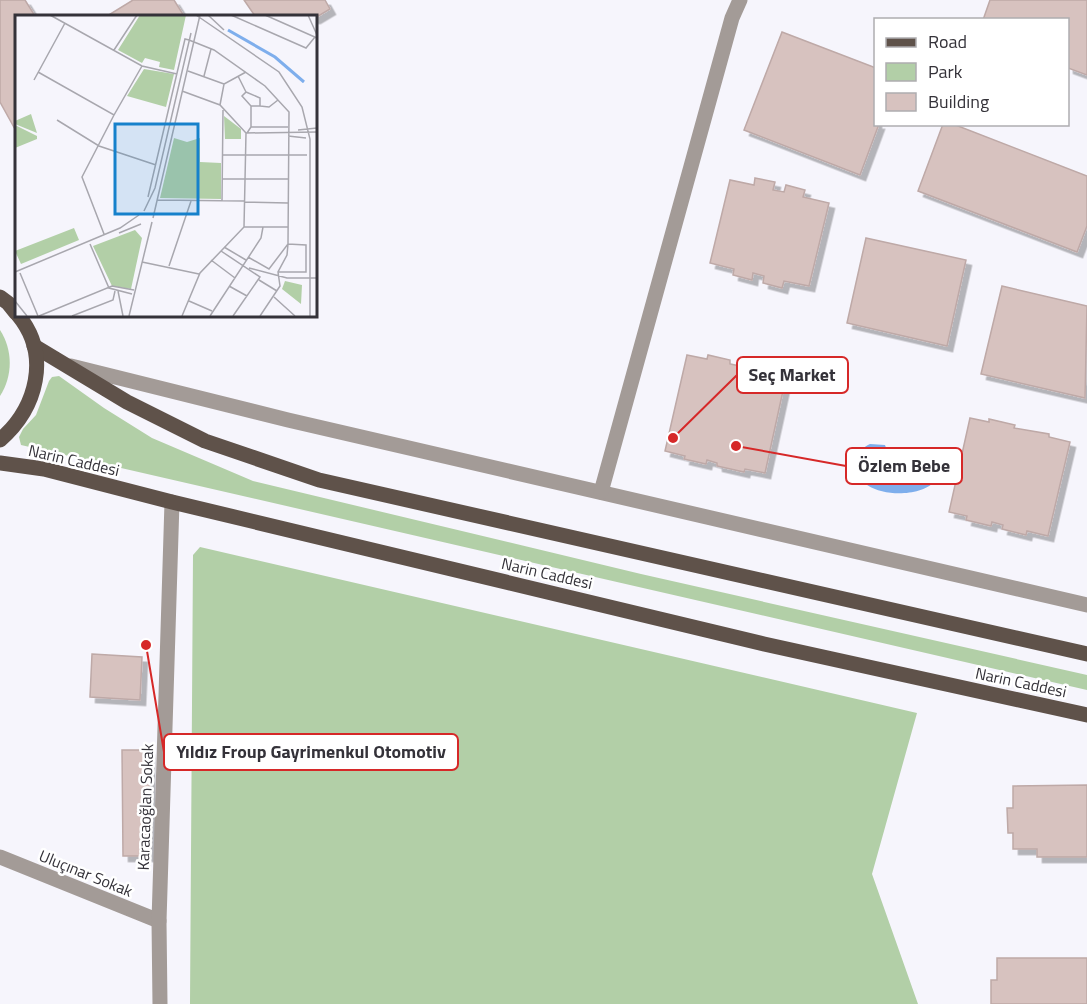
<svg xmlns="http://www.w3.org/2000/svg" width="1087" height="1004" font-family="'Titillium Web',sans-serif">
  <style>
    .green { fill: #b2cfa7 }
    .water { fill: #7eaeec }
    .building { fill: #d7c2bf; stroke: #bea9a7; stroke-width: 1.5; filter: url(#shadow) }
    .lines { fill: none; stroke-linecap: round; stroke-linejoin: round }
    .minor { stroke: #a39b97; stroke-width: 15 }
    .major { stroke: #5f524a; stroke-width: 15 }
    .labels { text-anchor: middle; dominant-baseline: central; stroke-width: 5; stroke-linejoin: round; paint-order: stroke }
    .street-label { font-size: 16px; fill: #343239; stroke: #fff }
    .inset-river { fill: none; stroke: #7eaeec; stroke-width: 3 }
    .inset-road { fill: none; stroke: #a8a7ae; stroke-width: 1.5 }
    .view { fill: #1681cb; fill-opacity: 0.15; stroke: #1681cb; stroke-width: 3 }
    .inset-edge { fill: none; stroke: #343239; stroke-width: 3 }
    .leader { fill: none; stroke: #d62828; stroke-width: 2 }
    .callout-dot { fill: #d62828; stroke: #fff; stroke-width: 2 }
    .callout { fill: #fff; stroke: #d62828; stroke-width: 2 }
    .callout-label { font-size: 18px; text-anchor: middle; font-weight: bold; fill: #343239 }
  </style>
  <defs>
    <filter id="shadow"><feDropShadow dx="5.5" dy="5.5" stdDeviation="0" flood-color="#0004"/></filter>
  </defs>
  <rect width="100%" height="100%" fill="#f6f5fc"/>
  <g class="green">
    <path d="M0,330C13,350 13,376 0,396Z"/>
    <polygon points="59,376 104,408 152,438 253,481 641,574 1087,675 1087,690 21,445 19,437 23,429 36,415 49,381 52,377"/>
    <polygon points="200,547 917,713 872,874 918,1004 190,1004 193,555"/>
  </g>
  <path class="water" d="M870,444L885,445C888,454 892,458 902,459L919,448L932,450C972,502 848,509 856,461C858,453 863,447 870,444Z"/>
  <g class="building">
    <polygon points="0,0 25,0 35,16 16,16 16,131 0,102"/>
    <polygon points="133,0 174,0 184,16 107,16"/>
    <polygon points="244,0 325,0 330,9 315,18 255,16"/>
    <polygon points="990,0 1087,0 1087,75 1068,68 1068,20 983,20"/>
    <polygon points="782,32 876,68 876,124 879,124 860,175 744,130"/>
    <polygon points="943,124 953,124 1087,176 1087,226 1077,252 918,191"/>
    <polygon points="755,178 775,182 773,190 784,192 786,185 805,190 803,197 829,203 809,286 784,281 782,288 763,283 764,276 753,273 752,280 733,275 734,269 710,263 730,180 754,185"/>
    <polygon points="866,238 966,260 947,346 847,323"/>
    <polygon points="1002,286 1087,306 1085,398 981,374"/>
    <polygon points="687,355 707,359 708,355 730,360 730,364 740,366 740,363 768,369 768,373 786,377 765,473 745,469 744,472 717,466 717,463 707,460 706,464 684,459 685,456 665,451"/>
    <polygon points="970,418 989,422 989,419 1015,425 1014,428 1049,434 1049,437 1070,442 1048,536 1027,531 1026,535 1002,529 1003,525 992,522 991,526 966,520 967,516 949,512"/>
    <polygon points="92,654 142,657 140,700 90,697"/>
    <polygon points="122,750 149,750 150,856 123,856"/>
    <polygon points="1087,785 1087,857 1037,857 1037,849 1013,849 1013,833 1008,833 1007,808 1013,808 1013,786"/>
    <polygon points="997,958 1087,958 1087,1004 991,1004 991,980 997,980"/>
  </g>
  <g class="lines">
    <g class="minor">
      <polyline points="71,366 288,420 1087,605"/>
      <polyline points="601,492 732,18 740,0"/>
      <polyline points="0,857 159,921"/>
      <polyline points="160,1004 159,921 172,502"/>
    </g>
    <g class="major">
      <polyline points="0,297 8,303 16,313"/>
      <polyline points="34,346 127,402 205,441 319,480 1087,654"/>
      <path d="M0,440C37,408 51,355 18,315"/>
      <polyline points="0,463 44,469 172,502 764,644 1087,715"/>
    </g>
  </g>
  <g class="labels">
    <g class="street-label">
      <text transform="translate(74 460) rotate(13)">Narin Caddesi</text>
      <text transform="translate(547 573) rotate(13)">Narin Caddesi</text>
      <text transform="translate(1021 682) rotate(12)">Narin Caddesi</text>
      <text transform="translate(145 807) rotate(-88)">Karacaoğlan Sokak</text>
      <text transform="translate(86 873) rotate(22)">Uluçınar Sokak</text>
    </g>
  </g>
  <g transform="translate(15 15)">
    <rect width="302" height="302" fill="#f6f5fc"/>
    <path d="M125,0H171L159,55L144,52L145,47L130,43L127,48L103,35ZM129,54L159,59L151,92L112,81ZM16,99L22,118L0,109V106ZM209,101L226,114V124H210ZM0,110L22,121V124L0,133ZM159,123L172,127L185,123V147L206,148V184L145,183ZM59,213L64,225L6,249L0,236ZM120,215L127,223L116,274L97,271L78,231ZM270,266L287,270L286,289L267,274Z" fill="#b2cfa7"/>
    <path class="inset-river" d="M213,15L260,42L289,67"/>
    <path class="inset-road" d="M35,0L127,51L162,59M181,0L264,57L287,92L295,124V301M193,0L209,15M216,0L291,33L300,22M250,0L302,23M293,0L302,20M99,35L122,0M173,56L209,69M23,57L99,100L127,51M189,61L196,34M223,61L231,77L227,81L236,91V112L232,118M19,65L50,8M167,76L205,90L231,118L229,212L185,258L167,301M231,77L245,83V91H236M205,90L209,69L231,57M245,91L254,92L263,85M42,105L84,131L141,150M236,112H273M283,115L302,113M231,118L302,117M273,121L291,123M208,140H292M207,164H274M133,182L170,24L174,25L199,35L250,71L274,97L273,229L254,254L233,242M142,185L229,186M207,186L208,95M229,187L273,188M129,196L140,173L176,18M138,203L185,0M229,212H273M104,218L126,209M89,219L67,162L99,100M75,229L94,273L117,279M209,232L231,245M206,236L245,262L218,301M196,245L220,263M127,247L184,259M154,251L176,186M234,253L272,263H302M0,257L105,213L124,200M5,258L23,301M244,265L262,276M214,271L232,281M103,276L108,301M259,282L280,301M0,286L12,301M174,286L197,296M24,301L97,271L119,275M57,301L98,285L100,276M114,301L137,207M195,301L246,223L248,212M245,301L265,271L263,257L272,240L273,229L291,230V257H263"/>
    <path class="view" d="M100,109H183V199H100Z"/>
    <rect width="302" height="302" class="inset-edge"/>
  </g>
  <path class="leader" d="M673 438L737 375M736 446L846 466M146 645L164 752"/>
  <g class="callout-dot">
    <circle cx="673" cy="438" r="6"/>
    <circle cx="736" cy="446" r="6"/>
    <circle cx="146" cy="645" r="6"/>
  </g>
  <g class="callout">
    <rect x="737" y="357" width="111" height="36" rx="6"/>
    <rect x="846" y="448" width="116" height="36" rx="6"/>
    <rect x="164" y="734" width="294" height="36" rx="6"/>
  </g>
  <g class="callout-label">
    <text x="792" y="381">Seç Market</text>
    <text x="904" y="472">Özlem Bebe</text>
    <text x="311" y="758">Yıldız Froup Gayrimenkul Otomotiv</text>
  </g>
  <rect x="874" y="18" width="195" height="108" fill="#ffffff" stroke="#aeadb0" stroke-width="1.5"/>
  <rect x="886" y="38" width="30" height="9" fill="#5f524a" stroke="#aeadb0" stroke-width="1.5"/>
  <text x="928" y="48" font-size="18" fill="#343239">Road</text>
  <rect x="886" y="63" width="30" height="18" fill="#b2cfa7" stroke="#aeadb0" stroke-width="1.5"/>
  <text x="928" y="78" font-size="18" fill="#343239">Park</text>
  <rect x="886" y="93" width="30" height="18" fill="#d7c2bf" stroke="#aeadb0" stroke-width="1.5"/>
  <text x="928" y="108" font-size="18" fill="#343239">Building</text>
</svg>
